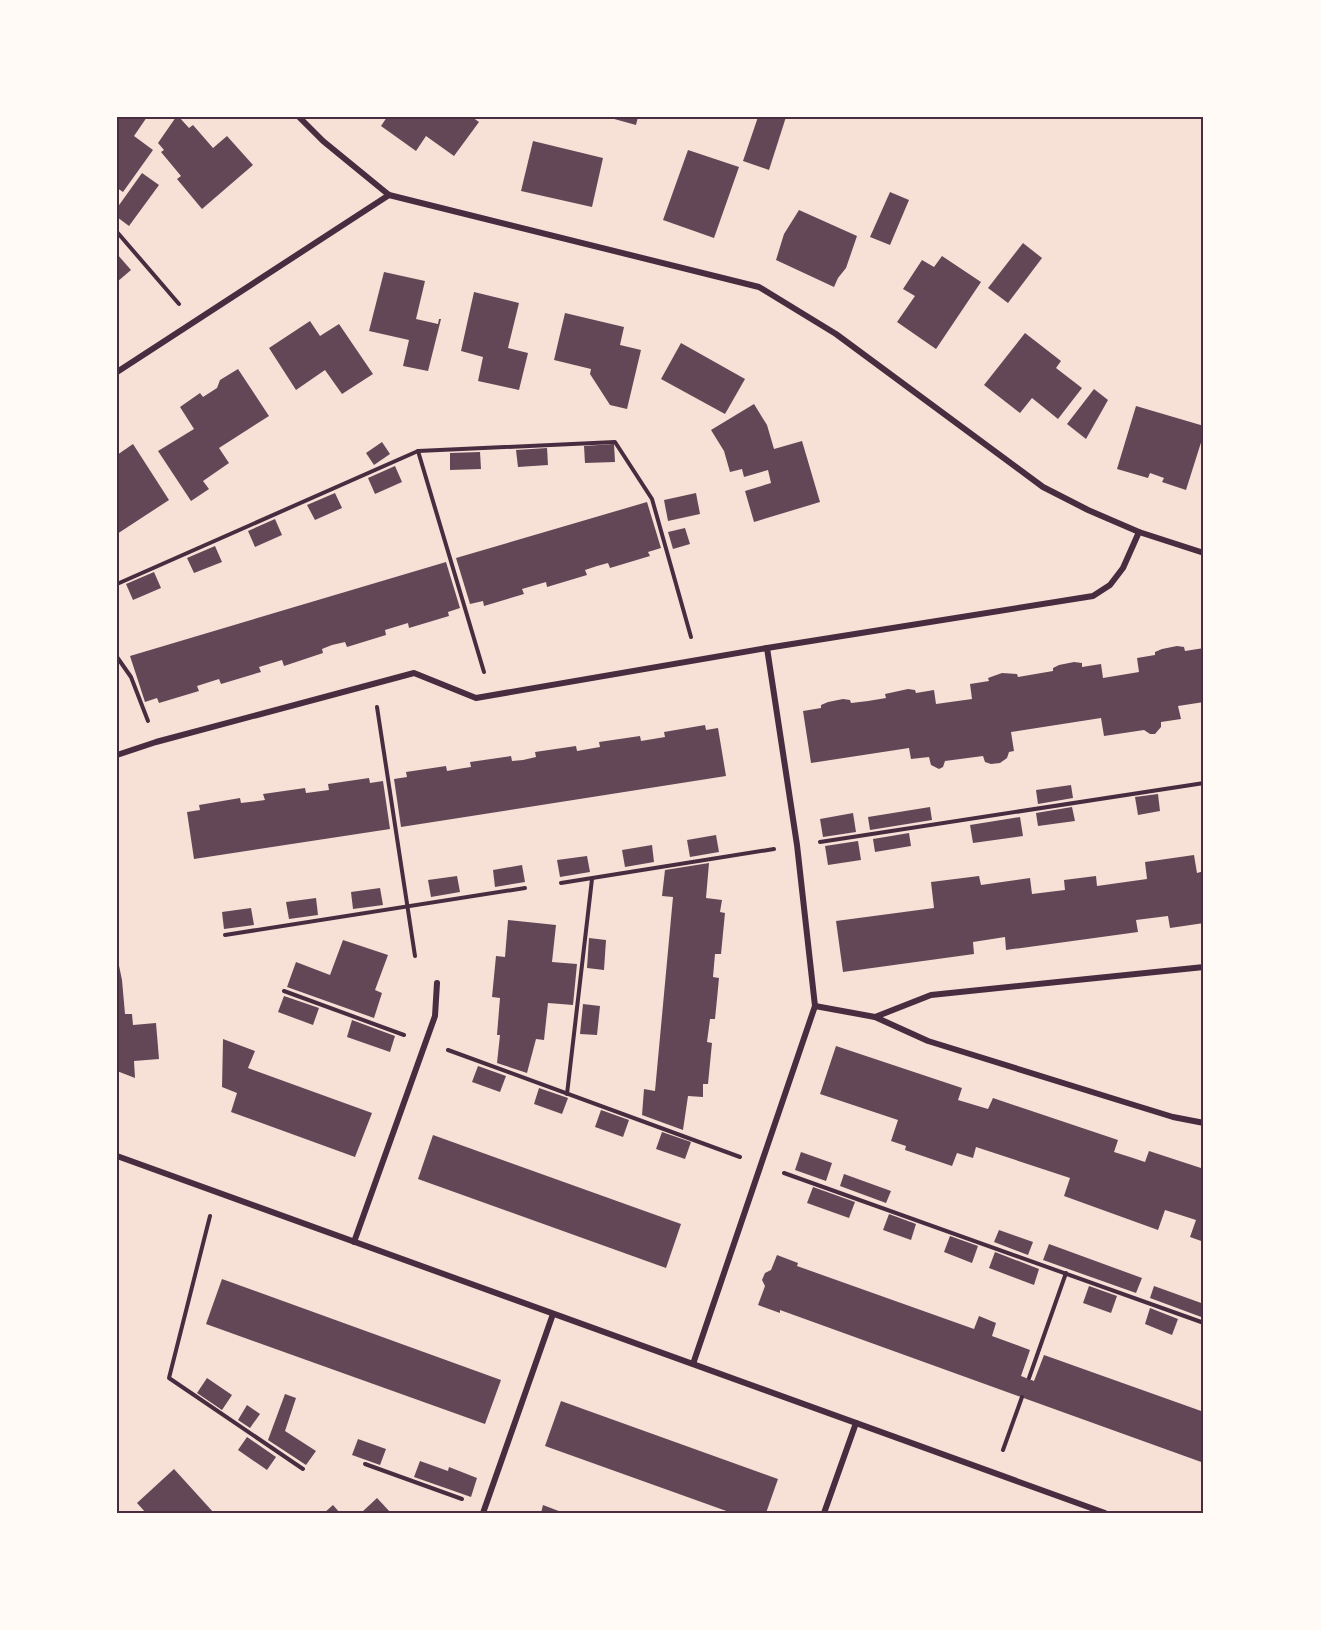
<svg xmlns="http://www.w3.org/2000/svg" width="1321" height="1630" font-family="'DM Sans',sans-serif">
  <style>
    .building { fill: #644757 }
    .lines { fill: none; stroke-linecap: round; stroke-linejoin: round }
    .path { stroke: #4a2c40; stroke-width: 4 }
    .minor { stroke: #4a2c40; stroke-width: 6 }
    .neatline { fill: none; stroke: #4a2c40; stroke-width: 2 }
  </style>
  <rect width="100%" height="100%" fill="#f7e1d7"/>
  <g class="building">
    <polygon points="117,117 147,117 134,136 153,150 123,192 117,188"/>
    <polygon points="176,117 179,117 189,128 193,125 213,148 227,136 253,165 202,209 177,179 181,176 161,152 164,150 158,143"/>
    <polygon points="387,117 472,117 479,122 454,156 426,136 416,151 381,126"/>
    <polygon points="607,117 638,117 636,125"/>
    <polygon points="758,117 786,117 769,170 743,161"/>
    <polygon points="533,141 603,158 592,207 521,191"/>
    <polygon points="688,150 739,167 714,238 663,220"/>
    <polygon points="142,173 159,185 129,226 117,217 117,208"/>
    <polygon points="890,192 909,200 890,245 870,237"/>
    <polygon points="799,210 857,236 846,268 838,278 834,287 776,260 784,234"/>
    <polygon points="1023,243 1042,258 1008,303 988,288"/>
    <polygon points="117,254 131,270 117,282"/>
    <polygon points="942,256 981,282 936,349 897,322 915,296 903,289 922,260 934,267"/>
    <polygon points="384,272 425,281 416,319 438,324 439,319 441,319 428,371 403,366 409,340 369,331"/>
    <polygon points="474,292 519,303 508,348 528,353 519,390 478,381 483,357 461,351"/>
    <polygon points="565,313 624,327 620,345 641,350 627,409 610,405 590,374 591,369 554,360"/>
    <polygon points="310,321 320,336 339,324 373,374 342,394 325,370 296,390 269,348"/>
    <polygon points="1025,333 1061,361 1056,368 1082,388 1058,419 1032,398 1020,413 984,385"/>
    <polygon points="681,343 745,379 725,414 661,379"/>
    <polygon points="238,369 269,416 219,448 229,463 203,481 209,489 191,501 158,451 194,429 180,407 200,393 203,397 217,388 220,380"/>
    <polygon points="1094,389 1108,400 1086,439 1067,424"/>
    <polygon points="754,404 767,425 774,449 802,441 820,502 754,522 745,491 771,483 768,470 744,477 742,469 730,472 724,451 711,430"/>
    <polygon points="1136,406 1204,426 1204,433 1186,490 1162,482 1164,478 1150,473 1148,478 1117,469"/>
    <polygon points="382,442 390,454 374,465 366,453"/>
    <polygon points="133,444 169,500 117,534 117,455"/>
    <polygon points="614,444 615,462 585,463 584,446"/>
    <polygon points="547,448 548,465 518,467 516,450"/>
    <polygon points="480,452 481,469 450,470 450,453"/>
    <polygon points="395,466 402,482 375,494 368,478"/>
    <polygon points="335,493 342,508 315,520 307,505"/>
    <polygon points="696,493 700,514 668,521 664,500"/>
    <polygon points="647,502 661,548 648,552 650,556 610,568 608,563 597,566 585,570 587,575 547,587 546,582 522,589 524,594 484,606 483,601 470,604 456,558"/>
    <polygon points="275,519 282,535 255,547 248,531"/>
    <polygon points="685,528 690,544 673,549 668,532"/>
    <polygon points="215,546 222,562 194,573 187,558"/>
    <polygon points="446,562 460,608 448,612 449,616 409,628 408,623 385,630 386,635 347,647 345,642 332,645 322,649 323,653 284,666 282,660 259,667 261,672 221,684 219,679 197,686 199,691 159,703 157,698 145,702 130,656"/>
    <polygon points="154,572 161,588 133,600 126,584"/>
    <polygon points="1177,646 1184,647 1185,651 1204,648 1204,702 1178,706 1181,719 1161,722 1161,727 1155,734 1150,734 1144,730 1104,736 1101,718 1011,732 1014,751 1009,752 1007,758 1000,763 991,764 985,762 983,756 945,761 943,767 939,769 931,765 929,757 911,759 909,748 811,763 803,711 821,708 821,705 828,702 843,699 850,700 851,703 868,701 886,698 885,694 908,689 915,690 916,693 934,690 936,704 972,699 970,684 989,681 988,678 1002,673 1017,674 1018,677 1053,671 1053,668 1059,665 1074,662 1082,663 1082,667 1101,664 1103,678 1139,672 1137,658 1155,655 1155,652 1162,649"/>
    <polygon points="705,725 706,730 718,728 726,776 401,827 394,779 407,777 406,772 446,766 447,771 458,769 471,767 470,762 511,756 512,761 523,760 536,757 535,752 576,746 577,751 600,747 599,742 640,736 641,741 665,737 664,732"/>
    <polygon points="369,778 370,783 383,781 390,829 194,859 187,812 200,810 199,805 240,798 241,803 265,800 263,794 305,788 306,793 329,790 328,784"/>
    <polygon points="1071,785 1073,798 1038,804 1036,790"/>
    <polygon points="1158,794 1160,811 1138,815 1135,797"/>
    <polygon points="930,807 932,820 870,830 868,817"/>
    <polygon points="1072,807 1075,821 1038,826 1036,813"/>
    <polygon points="853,813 856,832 823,837 820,819"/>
    <polygon points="1020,817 1023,836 973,843 970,825"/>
    <polygon points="909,833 911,846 875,852 873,839"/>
    <polygon points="716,835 719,852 690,857 687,840"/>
    <polygon points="858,841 861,860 828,865 825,846"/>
    <polygon points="652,845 654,862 625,867 622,850"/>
    <polygon points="1194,855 1197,873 1204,871 1204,923 1170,928 1168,916 1136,920 1138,932 1006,950 1005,937 973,942 974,954 843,972 836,921 934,908 931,882 979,876 981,885 1030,878 1032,894 1065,890 1064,880 1096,876 1097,886 1147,879 1145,862"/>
    <polygon points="587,856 590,872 560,877 557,860"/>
    <polygon points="709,863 706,898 722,900 720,912 725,913 721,954 715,954 713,977 719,978 717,999 715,1019 710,1019 707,1042 712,1043 708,1084 703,1084 703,1097 688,1096 683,1130 642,1115 644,1089 655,1091 673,897 662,896 665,870"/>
    <polygon points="522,865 525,882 495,887 493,870"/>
    <polygon points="457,876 460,892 431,897 428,880"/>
    <polygon points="380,888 383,905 353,909 351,892"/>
    <polygon points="316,898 318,915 289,919 286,902"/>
    <polygon points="251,908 254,925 224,929 222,912"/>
    <polygon points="508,920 556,925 552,962 577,964 573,1005 548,1003 544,1040 536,1039 527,1073 497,1063 500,1035 497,1035 500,998 492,997 496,956 505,957"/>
    <polygon points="589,938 606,940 604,970 587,968"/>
    <polygon points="343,940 388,955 375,990 382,993 374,1018 287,987 296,962 330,975"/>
    <polygon points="117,956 122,980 125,1014 132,1014 133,1025 156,1023 159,1059 134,1061 135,1078 117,1071"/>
    <polygon points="284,996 319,1008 313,1025 278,1012"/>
    <polygon points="583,1004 600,1006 597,1035 580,1034"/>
    <polygon points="352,1020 395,1036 390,1052 347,1037"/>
    <polygon points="223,1039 255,1051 248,1068 372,1113 355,1157 231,1112 237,1093 222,1087"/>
    <polygon points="836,1046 962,1088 958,1100 988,1109 993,1098 1118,1140 1114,1152 1130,1157 1145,1162 1149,1151 1204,1169 1204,1242 1190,1237 1196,1220 1165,1210 1158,1230 1064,1196 1070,1178 976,1147 973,1158 957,1153 952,1166 905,1150 906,1146 891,1141 898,1120 820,1094"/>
    <polygon points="478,1066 506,1076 500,1092 472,1082"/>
    <polygon points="539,1088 568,1098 562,1114 534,1104"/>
    <polygon points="601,1110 629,1120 623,1137 595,1127"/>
    <polygon points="662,1132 691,1142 685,1159 656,1149"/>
    <polygon points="433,1135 681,1224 666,1268 418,1179"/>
    <polygon points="801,1152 832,1163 826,1181 795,1170"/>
    <polygon points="844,1174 891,1191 886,1203 840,1186"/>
    <polygon points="813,1187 855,1202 849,1218 807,1203"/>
    <polygon points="889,1214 916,1224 911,1240 883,1230"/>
    <polygon points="999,1230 1033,1242 1028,1255 994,1242"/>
    <polygon points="950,1236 978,1246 972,1263 944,1252"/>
    <polygon points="1049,1244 1142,1278 1136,1293 1043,1260"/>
    <polygon points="995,1252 1039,1269 1034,1285 989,1268"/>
    <polygon points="777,1255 798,1263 797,1266 974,1329 979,1316 996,1323 992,1336 1030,1350 1021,1376 1034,1381 1044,1355 1204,1412 1204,1463 780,1310 780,1313 758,1305 765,1286 762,1280 765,1273 771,1270"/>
    <polygon points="222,1279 501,1380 485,1424 206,1324"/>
    <polygon points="1089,1286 1117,1296 1111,1313 1083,1303"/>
    <polygon points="1154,1286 1204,1304 1204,1318 1150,1298"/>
    <polygon points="1150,1308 1178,1319 1172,1335 1145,1324"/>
    <polygon points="207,1378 232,1395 222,1410 197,1393"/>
    <polygon points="285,1394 296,1398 285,1431 316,1451 306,1465 268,1440"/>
    <polygon points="561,1401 778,1479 766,1513 732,1513 545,1446"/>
    <polygon points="247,1405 260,1414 250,1428 238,1420"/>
    <polygon points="247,1437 276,1457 267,1470 238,1450"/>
    <polygon points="358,1439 386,1449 380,1465 352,1455"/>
    <polygon points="420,1461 448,1471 449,1467 477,1478 471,1497 414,1477"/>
    <polygon points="174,1469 214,1513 146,1513 137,1503"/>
    <polygon points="377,1498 391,1513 361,1513"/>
    <polygon points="333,1505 340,1513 324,1513"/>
    <polygon points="543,1505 564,1513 541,1513"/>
  </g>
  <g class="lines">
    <g class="path">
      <polyline points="117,232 179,304"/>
      <polyline points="418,451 484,672"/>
      <polyline points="117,584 418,451 615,442 652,499 691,637"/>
      <polyline points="117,657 131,677 148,721"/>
      <polyline points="377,707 415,956"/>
      <polyline points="820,842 1204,783"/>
      <polyline points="561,883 774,849"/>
      <polyline points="225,935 525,888"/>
      <polyline points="284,991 404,1035"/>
      <polyline points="448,1050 740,1157"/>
      <polyline points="567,1094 592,879"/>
      <polyline points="784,1173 1204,1323"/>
      <polyline points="210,1216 169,1378 303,1469"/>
      <polyline points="1029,1378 1066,1273"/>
      <polyline points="1003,1450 1022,1397"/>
      <polyline points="365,1464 462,1499"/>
    </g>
    <g class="minor">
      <polyline points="299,117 323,141 389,195 759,287 836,334 1043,487 1088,510 1139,532 1204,553"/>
      <polyline points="117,372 389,195"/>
      <polyline points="117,755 156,742 414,673 476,698 767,648 1093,596 1110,585 1123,568 1139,532"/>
      <polyline points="815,1006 875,1017 928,1041 1134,1105 1173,1117 1204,1123"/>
      <polyline points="875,1017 931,995 1204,967"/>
      <polyline points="117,1156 1105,1513"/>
      <polyline points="354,1242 435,1016 437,983"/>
      <polyline points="693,1364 815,1006 797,845 767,648"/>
      <polyline points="483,1513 553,1314"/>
      <polyline points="824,1513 856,1423"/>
    </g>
  </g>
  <rect width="1321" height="1630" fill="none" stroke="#fffaf5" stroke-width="237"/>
  <rect x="118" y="118" width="1084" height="1394" class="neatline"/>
</svg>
